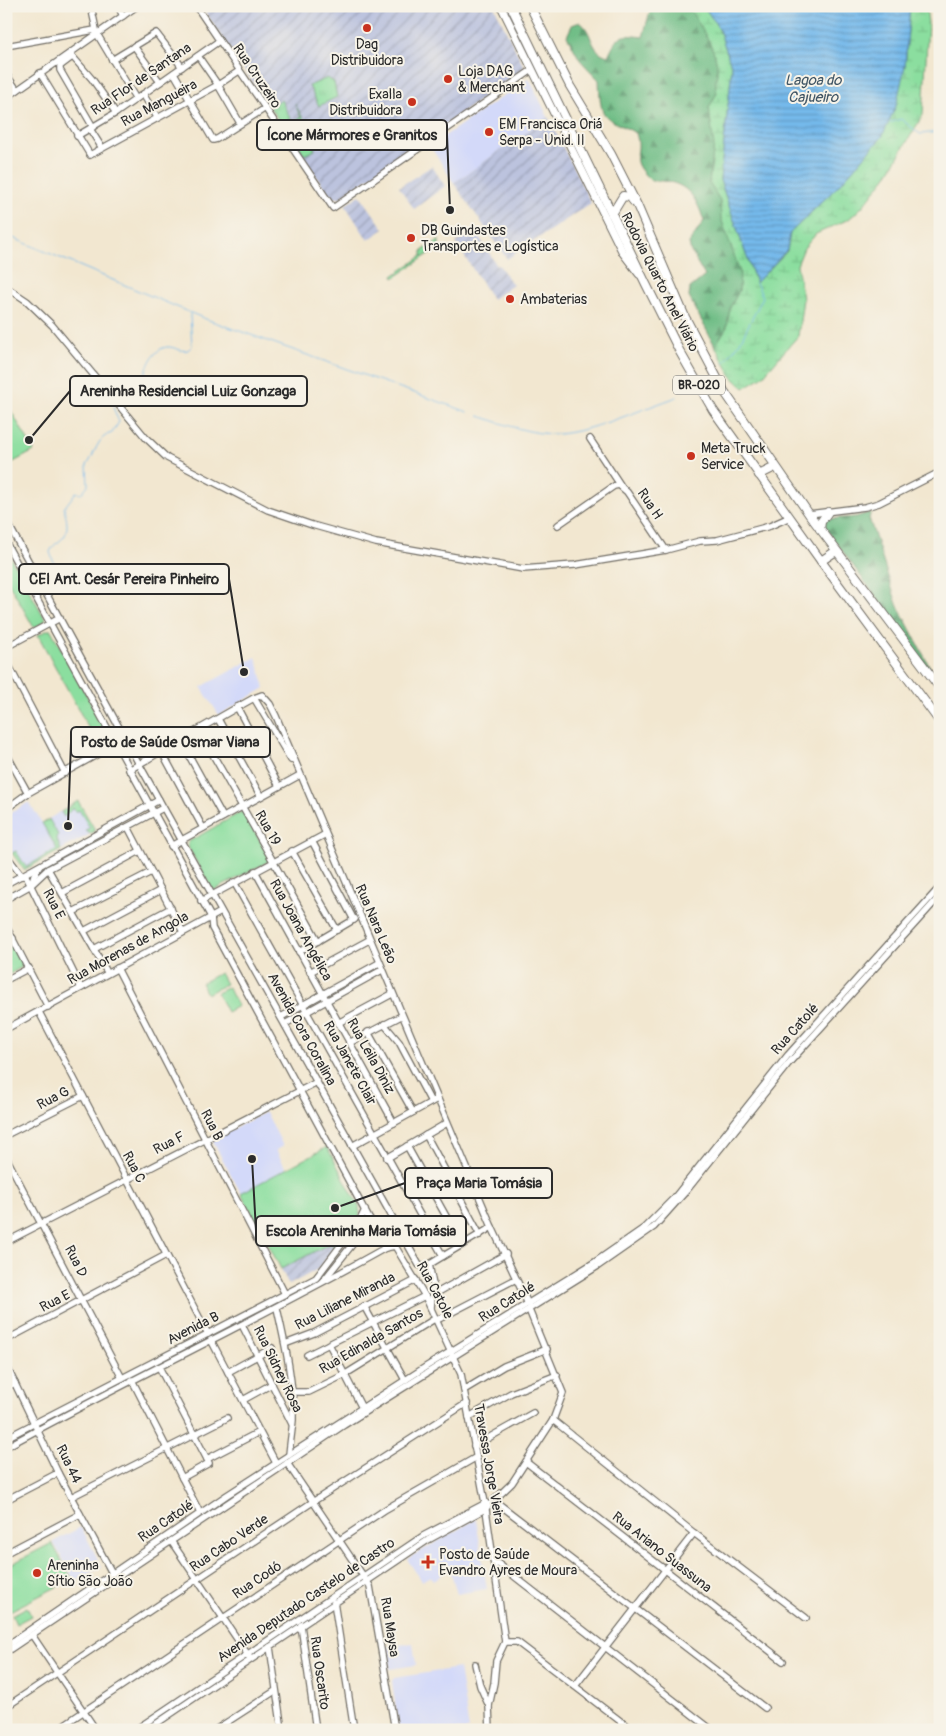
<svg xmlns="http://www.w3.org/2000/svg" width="946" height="1736" font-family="Pangolin,sans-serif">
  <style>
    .built { fill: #d3d9f9 }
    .industrial { fill: url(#industrial-furrows) }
    .grass { fill: url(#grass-tufts); stroke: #5b8465 }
    .forest { fill: url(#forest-firs); stroke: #4e7458 }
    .wetland { fill: url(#wetland-marsh); stroke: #5b8465 }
    .park { fill: #8bde9f; stroke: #5b8465 }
    .water { fill: url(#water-rules); stroke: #50728b }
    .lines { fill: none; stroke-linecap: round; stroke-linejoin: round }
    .stream { stroke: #75b9eb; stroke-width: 1 }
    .minor-casing { stroke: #716d65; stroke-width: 8 }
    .major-casing { stroke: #716d65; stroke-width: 9 }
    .highway-casing { stroke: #716d65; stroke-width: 10 }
    .minor { stroke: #fff; stroke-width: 5.5 }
    .major { stroke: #fff; stroke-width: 7 }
    .highway { stroke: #fff; stroke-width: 8 }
    .poi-dot { fill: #c8321e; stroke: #f7f3e8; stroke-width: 2 }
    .labels { text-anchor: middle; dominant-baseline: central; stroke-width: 4; stroke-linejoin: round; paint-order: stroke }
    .shield { fill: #f7f3e8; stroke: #686764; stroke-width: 1 }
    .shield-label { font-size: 12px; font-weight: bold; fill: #2b2b2b }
    .poi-label { font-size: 14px; fill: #2b2b2b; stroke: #f7f3e8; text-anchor: start }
    .street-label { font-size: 14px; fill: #2b2b2b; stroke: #f7f3e8 }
    .water-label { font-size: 15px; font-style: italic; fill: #415665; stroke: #f7f3e8 }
    .leader { fill: none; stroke: #2b2b2b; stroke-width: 2 }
    .callout-dot { fill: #2b2b2b; stroke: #f7f3e8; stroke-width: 2 }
    .callout { fill: #f7f3e8; stroke: #2b2b2b; stroke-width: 2 }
    .callout-label { font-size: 15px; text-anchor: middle; font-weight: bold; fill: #2b2b2b }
  </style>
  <defs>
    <pattern id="industrial-furrows" width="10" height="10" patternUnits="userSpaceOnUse" patternTransform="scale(1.25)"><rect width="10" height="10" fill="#bcc3de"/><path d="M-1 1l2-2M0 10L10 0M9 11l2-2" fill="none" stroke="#999fb4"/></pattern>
    <pattern id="grass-tufts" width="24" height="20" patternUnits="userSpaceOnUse" patternTransform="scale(1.25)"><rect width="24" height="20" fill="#8bde9f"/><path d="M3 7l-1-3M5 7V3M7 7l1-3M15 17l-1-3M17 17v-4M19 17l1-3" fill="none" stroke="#78bf89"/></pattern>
    <pattern id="forest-firs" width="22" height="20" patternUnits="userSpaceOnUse" patternTransform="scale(1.25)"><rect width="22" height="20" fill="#70bd86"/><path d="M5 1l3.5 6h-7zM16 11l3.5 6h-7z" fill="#5c9a6e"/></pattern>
    <pattern id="wetland-marsh" width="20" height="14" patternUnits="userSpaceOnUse" patternTransform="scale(1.25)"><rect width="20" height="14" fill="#8bde9f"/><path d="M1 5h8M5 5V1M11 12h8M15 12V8" fill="none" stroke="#78bf89"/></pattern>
    <pattern id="water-rules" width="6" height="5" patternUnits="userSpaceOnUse" patternTransform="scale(1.25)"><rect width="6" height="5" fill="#75b9eb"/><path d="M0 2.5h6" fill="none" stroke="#6097bf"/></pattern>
  </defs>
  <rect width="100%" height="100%" fill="#f7f3e8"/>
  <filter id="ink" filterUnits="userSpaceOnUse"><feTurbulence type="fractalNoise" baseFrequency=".02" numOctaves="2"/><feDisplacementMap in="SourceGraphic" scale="10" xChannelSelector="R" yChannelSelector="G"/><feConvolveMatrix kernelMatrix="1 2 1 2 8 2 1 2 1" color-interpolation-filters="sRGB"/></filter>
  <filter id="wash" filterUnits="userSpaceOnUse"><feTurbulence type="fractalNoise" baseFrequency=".0096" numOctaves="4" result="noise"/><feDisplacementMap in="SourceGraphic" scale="20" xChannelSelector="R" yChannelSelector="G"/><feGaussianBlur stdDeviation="1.12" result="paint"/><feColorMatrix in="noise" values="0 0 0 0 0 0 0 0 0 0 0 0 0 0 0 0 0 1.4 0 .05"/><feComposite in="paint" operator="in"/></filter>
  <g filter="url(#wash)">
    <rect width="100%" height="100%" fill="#f2e7d0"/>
    <g class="built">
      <polygon points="528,79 530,80 548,117 454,183 430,146"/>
      <polygon points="256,657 265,688 219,715 201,687"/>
      <polygon points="78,801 94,832 24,870 6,845 6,816 29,802 42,823"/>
      <polygon points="266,1112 283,1146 276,1150 286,1169 241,1193 213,1142 214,1139"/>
      <polygon points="476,1519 487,1589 457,1594 450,1569 433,1580 430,1576 422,1581 407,1559"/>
      <polygon points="81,1527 102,1567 75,1581 53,1542"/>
      <polygon points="413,1643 416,1665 390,1669 387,1647"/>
      <polygon points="459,1668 469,1730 399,1730 392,1681 394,1678"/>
    </g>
    <g class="industrial">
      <polygon points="201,6 494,6 524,67 523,70 340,198 335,198 329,195"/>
      <polygon points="548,117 591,203 507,259 454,183"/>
      <polygon points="432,166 445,186 414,209 399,187"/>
      <polygon points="360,195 384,229 368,240 345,205"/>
      <polygon points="475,230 497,266 499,265 513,285 492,299 456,243"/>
      <polygon points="331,1243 334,1248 318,1269 289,1285 281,1269"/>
    </g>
    <g class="grass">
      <polygon points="327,78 334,82 337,97 319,106 309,86"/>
      <polygon points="281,100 292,122 301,118 295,104 304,120 285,130 269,106"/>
      <polygon points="439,240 439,247 394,278 393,276 422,256 422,251"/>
      <polygon points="78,801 94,828 94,832 90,834 85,830 90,828 79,810 76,812 73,808 64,817 61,812"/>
      <polygon points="49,819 58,835 56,837 61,850 24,870 12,853 16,851 26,867 57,849 42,823"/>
    </g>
    <g class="forest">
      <path d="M654,6H687C697,20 716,48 717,66C718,76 714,83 717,93L709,108L714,146L709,183L720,200L721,218L740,272L739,291L730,308L727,327L715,346L689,297L690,288L705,276L691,252L689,243L704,221C695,192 682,179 651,181C625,156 644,159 636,133C601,115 601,121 599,80L580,60L567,36L572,25L580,22C594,33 589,51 608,56C618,34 620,34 643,37L650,11Z"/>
      <polygon points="871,512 869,518 897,604 936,679 824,526 825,520 829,519 856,517"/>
    </g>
    <path class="wetland" d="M687,6H704L719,29L732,68L720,180L756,283L787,251L790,233L838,186L882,137L905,66L910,6H926L928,23L923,115L886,177L862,207L849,219L816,234L804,248L797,265L803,299L798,336L762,377L744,388L732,377L715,346L727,327L730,308L739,291L740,272L721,218L720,200L709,183L714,146L709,108L717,93C714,83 718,76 717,66C716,48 697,20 687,6Z"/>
    <g class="park">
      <polygon points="304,128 315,150 304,155 292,134"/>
      <polygon points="6,402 34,451 6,466"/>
      <polygon points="6,550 46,620 34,628 6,578"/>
      <polygon points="47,630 51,630 113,744 101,751 38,635"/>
      <polygon points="243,811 271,860 213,891 188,847 188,842"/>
      <polygon points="12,942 24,964 22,967 6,976 6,946"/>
      <polygon points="220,973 226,984 207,994 201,983"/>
      <polygon points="228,987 238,1006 227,1012 217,993"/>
      <polygon points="327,1147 359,1206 360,1216 336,1250 331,1243 281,1269 241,1193"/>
      <polygon points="52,1543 72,1579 10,1611 6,1605 6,1567"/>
      <polygon points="27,1607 31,1616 16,1624 12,1615"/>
    </g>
    <polygon class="water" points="704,6 910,6 905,66 896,106 882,137 838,186 790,233 787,250 756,283 720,180 732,68 719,29"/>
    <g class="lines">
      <g class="stream">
        <polyline points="889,123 901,119 920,134 940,132"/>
        <polyline points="6,235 203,318 468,412"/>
        <polyline points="724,363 740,342 763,297 756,283"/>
        <path d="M119,400L131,393L139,381L144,379C146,368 154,347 168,347C176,347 180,352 188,350L192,346L190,314"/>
        <path d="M479,416C503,424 533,435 558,434C590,432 645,408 677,397"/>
        <path d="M53,574L52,570L55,566L50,552C53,544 57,544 63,538C70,531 66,515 64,508L76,492L81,494L88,485L87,465C95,455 97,436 112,433L119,422L113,407"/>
      </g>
    </g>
  </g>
  <g filter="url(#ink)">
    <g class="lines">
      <defs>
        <g id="minor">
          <polyline points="91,6 97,34 136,99"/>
          <polyline points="118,6 123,16"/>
          <polyline points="196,6 333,208 532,70"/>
          <polyline points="6,46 95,30"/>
          <polyline points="134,46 160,82"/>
          <polyline points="72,56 92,79 116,113"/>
          <polyline points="198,56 218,85 240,123"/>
          <polyline points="72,57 60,66 60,70 93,127"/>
          <polyline points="112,60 156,33 182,67"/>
          <polyline points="40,73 90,155 218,85 239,71"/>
          <polyline points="174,73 213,140 217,139 264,109"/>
          <polyline points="6,74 17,90"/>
          <polyline points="143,94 157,117"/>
          <polyline points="6,98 137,6"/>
          <polyline points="90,129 102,148"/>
          <polyline points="77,136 116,113 219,41"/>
          <polyline points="6,287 27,301 52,325 146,438 167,458 268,510 312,525 376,543 523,569 575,565 666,550 700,541 717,540 770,526 790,517"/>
          <polyline points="590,439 621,486"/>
          <polyline points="809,514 865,507 879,503 940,472"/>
          <path d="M6,520L139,764L419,1265L425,1267L492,1227L276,716L270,704L262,695L254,698C212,721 171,746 129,770"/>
          <polyline points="558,525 614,486 619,485 627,492 666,550"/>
          <polyline points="6,543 211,917 212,928 385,1248"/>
          <polyline points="6,647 60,618"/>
          <polyline points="6,660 65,773"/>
          <polyline points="254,698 291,760"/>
          <polyline points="237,707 279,786"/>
          <polyline points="218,719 260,795"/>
          <polyline points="199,730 318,941"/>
          <polyline points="181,741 223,817"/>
          <polyline points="162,752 203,828"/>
          <polyline points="6,753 28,793"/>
          <polyline points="6,809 28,793 116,744"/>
          <polyline points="128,827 183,932"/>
          <polyline points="312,841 354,920"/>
          <polyline points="171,846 300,775"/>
          <polyline points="292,851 337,930"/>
          <polyline points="6,855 22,876"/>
          <polyline points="48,869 107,972"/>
          <polyline points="255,871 394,1123"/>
          <polyline points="25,874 81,988"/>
          <polyline points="234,882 443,1256"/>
          <polyline points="6,884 159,800"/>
          <polyline points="31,885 34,875 39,867"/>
          <polyline points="62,893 140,851"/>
          <polyline points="6,899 31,885 48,869 163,808"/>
          <polyline points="201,901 324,835"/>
          <polyline points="73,912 151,872"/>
          <polyline points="6,926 48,1007"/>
          <polyline points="84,931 161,890"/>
          <polyline points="6,941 13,938"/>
          <polyline points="94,949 171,908"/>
          <polyline points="299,952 355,919"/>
          <polyline points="117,968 285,1294"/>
          <polyline points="310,972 369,940"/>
          <polyline points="6,980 29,968"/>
          <polyline points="39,1012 208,1334"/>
          <polyline points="281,1017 379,963"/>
          <polyline points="338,1023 392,994"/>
          <polyline points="285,1024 382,970"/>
          <polyline points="384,1024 399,1042 431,1102"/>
          <polyline points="6,1029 221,912"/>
          <polyline points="368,1032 413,1112"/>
          <polyline points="349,1043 401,1016"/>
          <polyline points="6,1135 83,1096"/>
          <polyline points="426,1135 480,1235"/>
          <polyline points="352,1146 437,1099"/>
          <polyline points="407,1146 462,1245"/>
          <polyline points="6,1157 122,1378"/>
          <polyline points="387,1158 447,1123"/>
          <polyline points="492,1227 528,1304"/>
          <polyline points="6,1242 317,1082"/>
          <polyline points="429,1264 433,1285 431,1308"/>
          <polyline points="324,1280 371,1221"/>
          <polyline points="433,1295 506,1254"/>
          <polyline points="364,1306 405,1380"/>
          <path d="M277,1308C285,1344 294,1383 293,1420C292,1431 290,1443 289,1455"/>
          <polyline points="437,1320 516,1279"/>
          <polyline points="242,1325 292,1424"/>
          <polyline points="6,1340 166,1255"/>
          <polyline points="211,1340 276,1463"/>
          <polyline points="285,1344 314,1333 416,1280"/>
          <polyline points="329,1344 362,1408"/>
          <polyline points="307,1355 425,1296"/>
          <polyline points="6,1365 58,1473 112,1573"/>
          <polyline points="159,1367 209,1463 182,1478"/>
          <polyline points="228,1372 272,1348"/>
          <polyline points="132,1380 200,1513"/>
          <polyline points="6,1387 15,1383"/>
          <polyline points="464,1390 504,1366 547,1349"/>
          <polyline points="291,1392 309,1392 344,1375 436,1318"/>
          <polyline points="243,1400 272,1384"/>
          <polyline points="469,1417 511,1393 557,1375"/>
          <polyline points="553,1420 694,1533 806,1618"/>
          <polyline points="6,1438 316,1278 360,1220 365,1210"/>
          <polyline points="474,1446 533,1413"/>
          <path d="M6,1447C132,1378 261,1318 385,1248L395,1246L425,1296L461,1374L485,1503L505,1642L496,1661L494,1683L489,1706L490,1730"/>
          <polyline points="207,1459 259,1432"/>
          <polyline points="526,1462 783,1661"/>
          <polyline points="287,1463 370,1586 395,1730"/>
          <polyline points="71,1497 227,1418"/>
          <polyline points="6,1500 58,1473"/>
          <polyline points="495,1501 765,1708"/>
          <polyline points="171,1541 250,1658"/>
          <polyline points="6,1553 80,1514"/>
          <polyline points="492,1559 712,1730"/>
          <polyline points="334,1602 354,1730"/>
          <polyline points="301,1625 316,1730"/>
          <polyline points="32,1635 96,1730"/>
          <polyline points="505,1642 517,1642 632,1730"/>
          <polyline points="6,1646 227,1495 427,1366 595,1262 644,1228 675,1197 788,1055 940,887"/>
          <polyline points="270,1647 282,1730"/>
          <polyline points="6,1652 344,1425 598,1266 654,1227 687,1190 788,1064 940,896"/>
          <polyline points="475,1664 480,1686 489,1706"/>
          <polyline points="575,1686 694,1533"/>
          <polyline points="6,1707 314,1501 467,1403"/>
          <polyline points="56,1730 386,1509 475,1458"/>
          <polyline points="135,1730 423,1536 486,1503"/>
          <polyline points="147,1730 428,1540 485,1509 512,1483 553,1420 563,1393 529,1310"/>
          <polyline points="215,1730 275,1691"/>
        </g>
        <polyline id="major" points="501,6 623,253 639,274"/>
        <g id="highway">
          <polyline points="511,6 646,284 680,352 713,410 821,561 940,722"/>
          <polyline points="530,6 570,86 611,154 637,205 685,317 724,391 809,514 940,688"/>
          <polyline points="612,214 623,196 630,197 634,202"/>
          <polyline points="759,475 775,467"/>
          <polyline points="820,529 821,522 828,512"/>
          <polyline points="821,561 836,551"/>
        </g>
      </defs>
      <use href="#minor" class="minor-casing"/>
      <use href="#major" class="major-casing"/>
      <use href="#highway" class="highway-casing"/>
      <use href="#minor" class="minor"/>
      <use href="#major" class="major"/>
      <use href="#highway" class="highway"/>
    </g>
  </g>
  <g class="poi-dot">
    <circle cx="367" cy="28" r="5"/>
    <circle cx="448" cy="79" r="5"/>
    <circle cx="412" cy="102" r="5"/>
    <circle cx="489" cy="132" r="5"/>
    <circle cx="411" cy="238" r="5"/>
    <circle cx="510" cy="299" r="5"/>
    <circle cx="691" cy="456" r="5"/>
    <path d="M425.5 1554.5h5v5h5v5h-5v5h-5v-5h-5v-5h5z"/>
    <circle cx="37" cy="1573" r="5"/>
  </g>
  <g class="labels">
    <rect class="shield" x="673" y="375.5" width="52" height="19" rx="4"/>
    <g class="shield-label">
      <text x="699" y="385">BR-020</text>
    </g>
    <g class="poi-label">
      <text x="367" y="44" text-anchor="middle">Dag<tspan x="367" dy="16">Distribuidora</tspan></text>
      <text x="458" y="71">Loja DAG<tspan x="458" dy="16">&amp; Merchant</tspan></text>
      <text x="402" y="94" text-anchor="end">Exalla<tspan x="402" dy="16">Distribuidora</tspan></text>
      <text x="499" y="124">EM Francisca Oriá<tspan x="499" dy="16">Serpa - Unid. II</tspan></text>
      <text x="421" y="230">DB Guindastes<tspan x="421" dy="16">Transportes e Logística</tspan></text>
      <text x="520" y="299">Ambaterias</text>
      <text x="701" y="448">Meta Truck<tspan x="701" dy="16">Service</tspan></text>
      <text x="439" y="1554">Posto de Saúde<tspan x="439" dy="16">Evandro Ayres de Moura</tspan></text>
      <text x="47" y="1565">Areninha<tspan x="47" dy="16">Sítio São João</tspan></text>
    </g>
    <g class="street-label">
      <text transform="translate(257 76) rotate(56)">Rua Cruzeiro</text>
      <text transform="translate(141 79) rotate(-34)">Rua Flor de Santana</text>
      <text transform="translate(159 103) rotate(-28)">Rua Mangueira</text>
      <text transform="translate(660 282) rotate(63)">Rodovia Quarto Anel Viário</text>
      <text transform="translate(650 504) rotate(56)">Rua H</text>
      <text transform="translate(268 828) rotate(60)">Rua 19</text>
      <text transform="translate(54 904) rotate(63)">Rua E</text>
      <text transform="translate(376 924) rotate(67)">Rua Nara Leão</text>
      <text transform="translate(301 930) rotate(61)">Rua Joana Angélica</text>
      <text transform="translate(128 948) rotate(-29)">Rua Morenas de Angola</text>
      <text transform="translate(302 1029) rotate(61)">Avenida Cora Coralina</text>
      <text transform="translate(795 1029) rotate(-48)">Rua Catolé</text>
      <text transform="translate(371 1056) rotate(61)">Rua Leila Diniz</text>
      <text transform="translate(350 1063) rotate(61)">Rua Janete Clair</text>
      <text transform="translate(53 1098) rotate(-27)">Rua G</text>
      <text transform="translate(212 1125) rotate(63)">Rua B</text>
      <text transform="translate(169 1143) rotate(-27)">Rua F</text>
      <text transform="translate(134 1167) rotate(62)">Rua C</text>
      <text transform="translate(76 1261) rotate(63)">Rua D</text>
      <text transform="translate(435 1290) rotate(62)">Rua Catole</text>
      <text transform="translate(55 1301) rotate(-27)">Rua E</text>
      <text transform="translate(345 1301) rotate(-27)">Rua Liliane Miranda</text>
      <text transform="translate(507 1302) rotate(-32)">Rua Catolé</text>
      <text transform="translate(193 1328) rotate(-27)">Avenida B</text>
      <text transform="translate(371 1341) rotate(-30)">Rua Edinalda Santos</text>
      <text transform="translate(278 1369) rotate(64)">Rua Sidney Rosa</text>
      <text transform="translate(69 1464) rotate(64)">Rua 44</text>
      <text transform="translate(489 1464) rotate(80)">Travessa Jorge Vieira</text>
      <text transform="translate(166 1521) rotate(-34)">Rua Catolé</text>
      <text transform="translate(229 1543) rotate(-34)">Rua Cabo Verde</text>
      <text transform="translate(662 1552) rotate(38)">Rua Ariano Suassuna</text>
      <text transform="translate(257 1580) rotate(-34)">Rua Codó</text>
      <text transform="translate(306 1600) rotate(-34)">Avenida Deputado Castelo de Castro</text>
      <text transform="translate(390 1627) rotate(81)">Rua Maysa</text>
      <text transform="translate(320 1673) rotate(82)">Rua Oscarito</text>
    </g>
    <g class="water-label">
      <text x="813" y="80">Lagoa do<tspan x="813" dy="17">Cajueiro</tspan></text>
    </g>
  </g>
  <path class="leader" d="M450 210L447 135M29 440L70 391M244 672L229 579M68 826L71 742M335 1208L405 1183M252 1159L256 1231"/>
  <g class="callout-dot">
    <circle cx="450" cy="210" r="5"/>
    <circle cx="29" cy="440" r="5"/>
    <circle cx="244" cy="672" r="5"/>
    <circle cx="68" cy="826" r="5"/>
    <circle cx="335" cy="1208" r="5"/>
    <circle cx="252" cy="1159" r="5"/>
  </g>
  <g class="callout">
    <rect x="257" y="120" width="190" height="30" rx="5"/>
    <rect x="70" y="376" width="237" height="30" rx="5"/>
    <rect x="19" y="564" width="210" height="30" rx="5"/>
    <rect x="71" y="727" width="199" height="30" rx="5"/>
    <rect x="405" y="1168" width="147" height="30" rx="5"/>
    <rect x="256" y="1216" width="210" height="30" rx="5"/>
  </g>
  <g class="callout-label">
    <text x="352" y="140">Ícone Mármores e Granitos</text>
    <text x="188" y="396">Areninha Residencial Luiz Gonzaga</text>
    <text x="124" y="584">CEI Ant. Cesár Pereira Pinheiro</text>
    <text x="170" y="747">Posto de Saúde Osmar Viana</text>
    <text x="479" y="1188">Praça Maria Tomásia</text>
    <text x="361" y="1236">Escola Areninha Maria Tomásia</text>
  </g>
  <rect width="946" height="1736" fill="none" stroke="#f7f3e8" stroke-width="25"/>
</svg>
